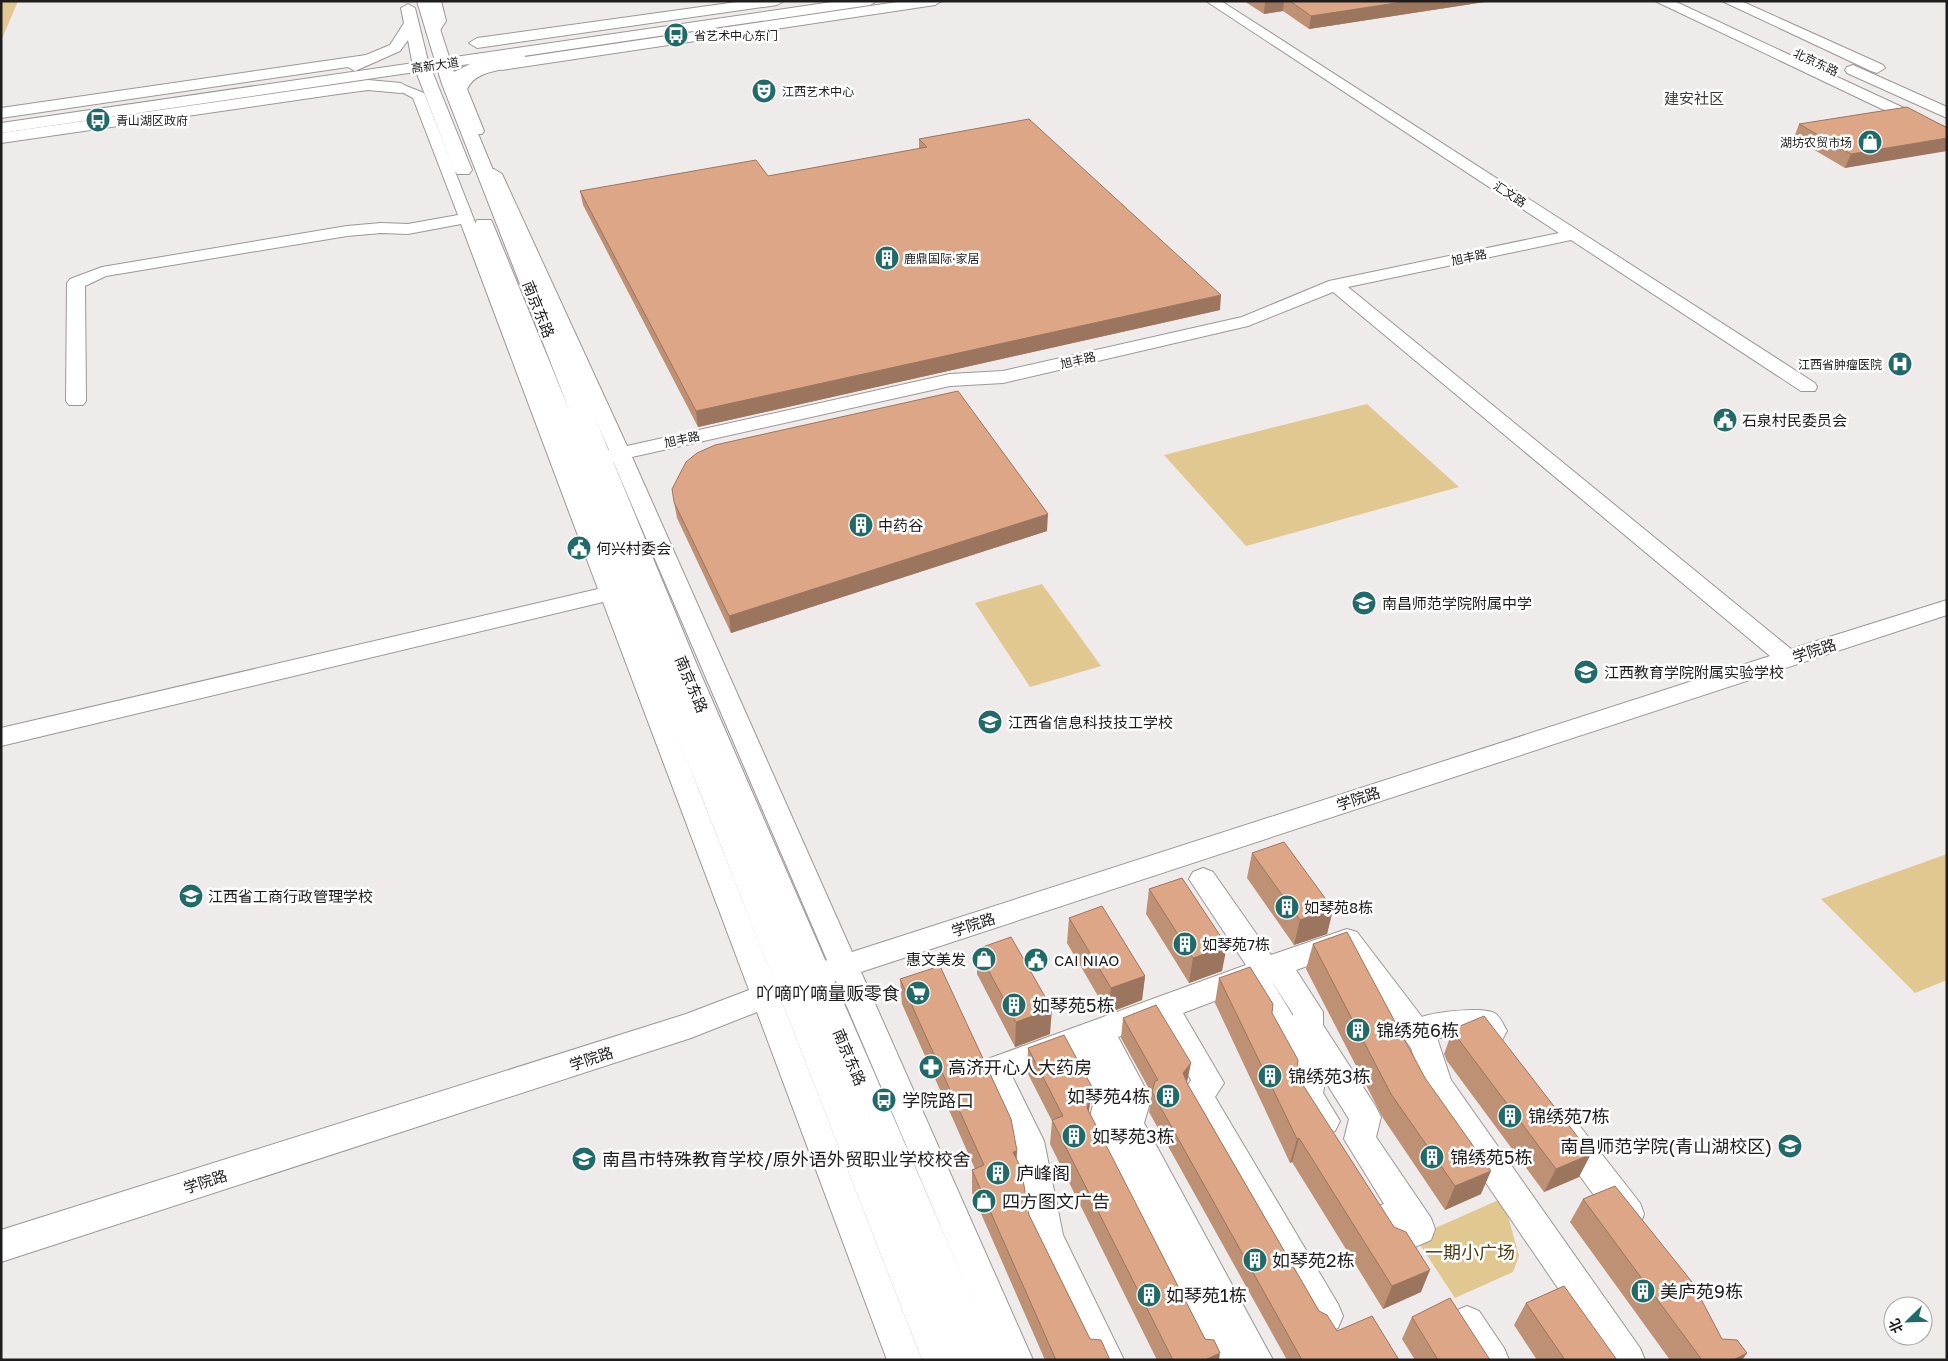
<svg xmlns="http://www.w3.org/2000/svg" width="1948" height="1361" font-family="'Golos Text','Noto Sans SC',sans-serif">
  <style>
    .green { fill: #e1c891 }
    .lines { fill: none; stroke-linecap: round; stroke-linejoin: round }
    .minor-casing { stroke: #9c9797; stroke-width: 2 }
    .major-casing { stroke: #9c9797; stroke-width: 2 }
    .highway-casing { stroke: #9c9797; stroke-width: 2 }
    .minor { fill: #fff; fill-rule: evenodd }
    .major { fill: #fff; fill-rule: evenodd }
    .highway { fill: #fff; fill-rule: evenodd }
    .wall { fill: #be9074 }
    .shaded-wall { fill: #9b755e }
    .building { fill: #dda787; stroke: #9b755e }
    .labels { text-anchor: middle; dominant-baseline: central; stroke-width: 5; stroke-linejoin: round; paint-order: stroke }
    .far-poi-label { font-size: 12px; fill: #1e1c1c; stroke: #fff; text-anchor: start }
    .far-street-label { font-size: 12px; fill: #1e1c1c; stroke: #fff }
    .far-quarter-label { font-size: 15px; fill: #3f3b3b; stroke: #fff }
    .street-label { font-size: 15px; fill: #1e1c1c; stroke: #fff }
    .poi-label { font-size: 15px; fill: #1e1c1c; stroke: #fff; text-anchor: start }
    .near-poi-label { font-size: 18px; fill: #1e1c1c; stroke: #fff; text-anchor: start }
    .near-park-label { font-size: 18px; fill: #524015; stroke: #fff }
  </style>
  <rect width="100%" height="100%" fill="#f0ebeb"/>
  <g class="green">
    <polygon points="1,1 18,1 1,41"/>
    <polygon points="1367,404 1459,487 1246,546 1164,455"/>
    <polygon points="1042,584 1101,666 1030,687 975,603"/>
    <polygon points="1947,854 1947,980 1915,993 1821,899"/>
    <polygon points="1503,1198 1519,1256 1513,1272 1455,1298 1415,1237"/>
  </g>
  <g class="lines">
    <defs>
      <g id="minor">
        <polygon points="429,1 441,1 446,21 437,35 432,36 426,32 434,21"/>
        <path d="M1206,1H1221L1815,383L1817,387L1815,391H1801L1571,240L1348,287L1791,649L1947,600V615L861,972L1033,1360H998L836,981L782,1002L922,1360H887L757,1012L691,1038L1,1262V1230L686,1014L749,990L603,602L1,746V728L598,589L461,224L408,234L381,233L347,236L106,276L85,286L86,401L83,405H69L66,401L67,283L70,279L102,267L347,226L381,223L408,224L458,215L413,98L394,88L401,84L424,93L618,584L632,585L635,590L632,595L623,597L774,981L827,960L613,461L600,460L597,456L600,452L609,450L486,174L494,169L502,174L627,446L950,374L1003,371L1242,317L1329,281L1559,233ZM1333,292L1770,656L852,952L632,457L950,386L1003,383L1248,326Z"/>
        <path d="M502,61L509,65L507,68C492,72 475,73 467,89L484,131L482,134H472L453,89L467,72Z"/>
        <path d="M1203,868L1213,872L1271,955L1347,929L1357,932L1422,1017C1435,1012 1485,1006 1496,1014C1501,1018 1504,1026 1507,1031L1502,1040C1493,1043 1485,1045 1479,1036L1437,1038L1451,1080L1640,1348L1645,1360H1607L1426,1095L1411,1048L1341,954L1296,970L1323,1012V1025L1376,1107L1381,1117L1376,1137L1431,1218L1435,1229L1431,1240L1399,1254L1387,1249L1371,1218L1375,1207L1384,1204L1344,1139L1349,1119L1315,1065L1325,1083L1323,1093L1340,1121L1335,1131L1324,1135L1313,1131L1296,1105L1292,1095L1294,1084L1268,1037L1269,1028L1246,989L1183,1013L1224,1083L1215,1097L1338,1304L1343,1316L1338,1328L1326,1333L1314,1328L1186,1104L1182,1094L1191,1080L1157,1022L1118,1037L1151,1099L1144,1123L1273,1360H1202L1086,1131L1093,1105L1068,1055L1012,1076L1044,1141L1063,1235L1124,1360H1089L1030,1237L1012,1142L978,1070L982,1061L1246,965L1189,879L1193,872ZM1271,980L1293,1014V1016Z"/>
        <polygon points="1568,1121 1579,1125 1640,1203 1644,1214 1640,1225 1628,1229 1616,1225 1557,1145 1552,1135 1557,1125"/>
        <polygon points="1467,1306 1479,1311 1504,1348 1509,1360 1471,1360 1450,1323 1455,1311"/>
      </g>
      <g id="major">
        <polygon points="417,1 431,1 454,72 476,61 519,50 524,52 525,57 904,1 942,1 935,5 502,70 494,65 471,75 458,85 699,670 999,1360 922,1360 699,790 566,462 475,224 477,220 491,220 493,224 570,412 442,84"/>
        <polygon points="744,1 784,1 777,5 477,48 469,43 477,38"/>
        <polygon points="1655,1 1674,1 1947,128 1947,140"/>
        <polygon points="1722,1 1741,1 1883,65 1885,68 1877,73 1871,71"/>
        <polygon points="408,4 415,8 428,61 472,170 469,174 457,174 454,170 412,61 408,40 400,51 355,71 348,67 1,118 1,108 366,55 390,45 404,23 401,8"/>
        <polygon points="1853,65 1947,107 1947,118 1847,73 1845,70 1847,67"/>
        <polygon points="368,80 401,83 409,88 401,93 368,90 338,94 1,143 1,133"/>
      </g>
      <polygon id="highway" points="839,1 877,1 870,5 1,133 1,123"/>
    </defs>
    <use href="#minor" class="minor-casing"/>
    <use href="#major" class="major-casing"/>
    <use href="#highway" class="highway-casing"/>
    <use href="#minor" class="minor"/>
    <use href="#major" class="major"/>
    <use href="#highway" class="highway"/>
  </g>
  <g class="wall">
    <polygon points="1244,1 1491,1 1309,29 1283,11 1264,14"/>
    <polygon points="1799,124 1947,128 1845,168 1794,138"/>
    <polygon points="919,139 1220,310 698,427 583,205 580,191 768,176 919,149"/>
    <polygon points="674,502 1047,531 731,633 677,518"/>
    <polygon points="1252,853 1333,909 1327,934 1294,945 1247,878"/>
    <polygon points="1149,889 1222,971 1189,983 1146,914"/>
    <polygon points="1069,918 1145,976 1142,1000 1108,1013 1067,943"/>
    <polygon points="1313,944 1481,1194 1445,1210 1383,1118 1306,969"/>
    <polygon points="977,949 1050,1034 1015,1047 977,974"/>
    <polygon points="1219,978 1272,1013 1301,1082 1421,1292 1383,1309 1292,1162 1290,1163 1215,1003"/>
    <polygon points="900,979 1017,1160 1029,1215 1090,1339 1110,1360 1045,1360 972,1193 972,1170 975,1169 902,1004"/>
    <polygon points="1123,1018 1187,1083 1319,1311 1337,1331 1399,1360 1287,1360 1149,1112 1152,1094 1121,1038"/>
    <polygon points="1453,1029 1579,1177 1544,1192 1447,1061 1444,1054"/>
    <polygon points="1028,1048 1089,1113 1205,1339 1219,1360 1157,1360 1050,1144 1052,1121 1027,1072"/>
    <polygon points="1583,1199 1722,1339 1747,1353 1742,1360 1670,1360 1570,1222"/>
    <polygon points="1526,1303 1617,1360 1537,1360 1514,1325"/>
    <polygon points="1412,1317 1490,1360 1415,1360 1402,1339"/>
  </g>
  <g class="shaded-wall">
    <polygon points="1265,1 1284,1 1283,11 1264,14"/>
    <polygon points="1409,1 1491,1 1309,29 1311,16"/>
    <polygon points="1947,138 1947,151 1845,168 1851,154"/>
    <polygon points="1221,295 1220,310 698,427 696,411"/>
    <polygon points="1048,514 1047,531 731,633 729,616"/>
    <polygon points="1333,909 1327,934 1294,945 1300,920"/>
    <polygon points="1227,946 1222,971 1189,983 1193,958"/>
    <polygon points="1145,976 1142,1000 1108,1013 1111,988"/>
    <polygon points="1052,1009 1050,1034 1015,1047 1016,1022"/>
    <polygon points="1191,1063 1187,1082 1180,1092 1183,1073"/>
    <polygon points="1092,1087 1089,1111 1084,1132 1087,1108"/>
    <polygon points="1299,1138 1292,1162 1290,1163 1297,1139"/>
    <polygon points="1017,1151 1016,1174 1013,1152"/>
    <polygon points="1591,1154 1579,1177 1544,1192 1556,1169"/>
    <polygon points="1491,1171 1481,1194 1445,1210 1455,1186"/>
    <polygon points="1430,1270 1421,1292 1383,1309 1392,1286"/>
    <polygon points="1220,1353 1219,1360 1205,1360"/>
    <polygon points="1747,1353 1742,1360 1733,1360"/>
  </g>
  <g class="building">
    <polygon points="1290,1 1409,1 1311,16"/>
    <polygon points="1907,107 1947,128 1947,138 1851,154 1799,124"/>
    <polygon points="1029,119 1221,295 696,411 580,191 756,160 768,176 927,147 919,139"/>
    <polygon points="958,391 1048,514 729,616 674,502 672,489 686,462 697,453 715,445"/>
    <polygon points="1284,842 1333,909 1300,920 1252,853"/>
    <polygon points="1182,878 1227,946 1193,958 1149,889"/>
    <polygon points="1102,906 1145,976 1111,988 1069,918"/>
    <polygon points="1347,932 1425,1078 1491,1171 1455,1186 1391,1094 1313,944"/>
    <polygon points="1011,937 1052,1009 1016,1022 977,949"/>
    <polygon points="940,966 1011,1119 1017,1151 1013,1152 1021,1168 1029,1215 1090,1339 1101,1340 1110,1360 1056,1360 972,1170 984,1165 900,979"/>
    <polygon points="1250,967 1273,1004 1272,1013 1298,1060 1297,1071 1301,1082 1394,1227 1406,1232 1430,1270 1392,1286 1299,1138 1297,1139 1219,978"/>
    <polygon points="1156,1005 1191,1063 1183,1073 1188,1085 1319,1311 1327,1315 1337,1331 1372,1316 1399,1360 1302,1360 1152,1092 1155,1081 1158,1080 1123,1018"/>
    <polygon points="1484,1016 1591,1154 1556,1169 1456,1036 1453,1029"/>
    <polygon points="1064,1035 1092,1087 1087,1108 1205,1339 1214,1340 1220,1353 1205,1360 1173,1360 1052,1120 1063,1116 1028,1048"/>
    <polygon points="1615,1186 1692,1282 1722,1339 1737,1340 1747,1353 1733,1360 1702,1360 1583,1199"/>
    <polygon points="1564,1286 1617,1360 1565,1360 1526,1303"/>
    <polygon points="1450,1298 1490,1360 1438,1360 1412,1317"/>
  </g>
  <defs>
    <symbol id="bus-disc" viewBox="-11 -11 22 22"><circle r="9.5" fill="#206b67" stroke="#fff"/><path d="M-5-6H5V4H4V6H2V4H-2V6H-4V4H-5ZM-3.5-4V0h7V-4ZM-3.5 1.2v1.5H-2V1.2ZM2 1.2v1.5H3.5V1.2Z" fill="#fff"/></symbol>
    <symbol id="theatre-disc" viewBox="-11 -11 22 22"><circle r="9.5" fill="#206b67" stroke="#fff"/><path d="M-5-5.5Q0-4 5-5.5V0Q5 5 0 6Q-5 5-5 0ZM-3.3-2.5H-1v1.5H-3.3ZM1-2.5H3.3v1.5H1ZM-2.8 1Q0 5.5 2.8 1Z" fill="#fff"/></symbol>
    <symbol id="shop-disc" viewBox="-11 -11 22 22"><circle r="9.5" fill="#206b67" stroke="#fff"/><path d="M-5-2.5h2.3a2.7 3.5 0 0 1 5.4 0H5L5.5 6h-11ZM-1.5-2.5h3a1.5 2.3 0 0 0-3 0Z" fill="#fff"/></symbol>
    <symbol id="building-disc" viewBox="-11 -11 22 22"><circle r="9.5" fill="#206b67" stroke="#fff"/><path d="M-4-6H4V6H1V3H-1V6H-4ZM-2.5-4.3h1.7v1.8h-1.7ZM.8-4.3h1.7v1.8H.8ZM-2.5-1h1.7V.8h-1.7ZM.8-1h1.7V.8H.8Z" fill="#fff"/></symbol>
    <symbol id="hospital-disc" viewBox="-11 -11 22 22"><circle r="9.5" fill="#206b67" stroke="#fff"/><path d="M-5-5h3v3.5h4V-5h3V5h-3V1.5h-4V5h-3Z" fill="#fff"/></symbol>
    <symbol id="civic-disc" viewBox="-11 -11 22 22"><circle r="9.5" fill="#206b67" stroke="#fff"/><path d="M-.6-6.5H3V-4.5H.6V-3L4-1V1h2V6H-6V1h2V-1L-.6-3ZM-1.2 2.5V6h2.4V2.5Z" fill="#fff"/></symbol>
    <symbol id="school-disc" viewBox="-11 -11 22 22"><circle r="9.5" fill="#206b67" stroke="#fff"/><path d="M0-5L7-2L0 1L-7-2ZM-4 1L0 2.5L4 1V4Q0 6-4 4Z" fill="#fff"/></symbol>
    <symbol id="university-disc" viewBox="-11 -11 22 22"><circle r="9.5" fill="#206b67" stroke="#fff"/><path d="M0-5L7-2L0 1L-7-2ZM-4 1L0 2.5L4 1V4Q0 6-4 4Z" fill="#fff"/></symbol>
    <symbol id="supermarket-disc" viewBox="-11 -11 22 22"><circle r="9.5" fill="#206b67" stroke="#fff"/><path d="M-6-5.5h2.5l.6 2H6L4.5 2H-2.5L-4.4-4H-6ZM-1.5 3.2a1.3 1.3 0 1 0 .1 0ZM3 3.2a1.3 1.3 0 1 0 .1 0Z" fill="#fff"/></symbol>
    <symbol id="pharmacy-disc" viewBox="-11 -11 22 22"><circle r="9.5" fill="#206b67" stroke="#fff"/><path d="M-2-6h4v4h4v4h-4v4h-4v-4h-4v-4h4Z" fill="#fff"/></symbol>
  </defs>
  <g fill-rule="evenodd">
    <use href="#bus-disc" x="662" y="21" width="28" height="28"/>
    <use href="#theatre-disc" x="750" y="77" width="28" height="28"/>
    <use href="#bus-disc" x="84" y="106" width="28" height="28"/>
    <use href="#shop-disc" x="1856" y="128" width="28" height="28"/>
    <use href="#building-disc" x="873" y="244" width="28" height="28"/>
    <use href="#hospital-disc" x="1886" y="350" width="28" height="28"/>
    <use href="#civic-disc" x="1711" y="406" width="28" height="28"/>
    <use href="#building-disc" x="847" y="511" width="28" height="28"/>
    <use href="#civic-disc" x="565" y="534" width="28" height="28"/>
    <use href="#school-disc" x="1350" y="589" width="28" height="28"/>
    <use href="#school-disc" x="1572" y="658" width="28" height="28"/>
    <use href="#school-disc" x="976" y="708" width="28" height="28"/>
    <use href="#university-disc" x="177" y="882" width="28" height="28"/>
    <use href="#building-disc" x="1273" y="893" width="28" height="28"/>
    <use href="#building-disc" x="1171" y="930" width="28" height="28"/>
    <use href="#shop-disc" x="970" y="945" width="28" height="28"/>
    <use href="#civic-disc" x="1022" y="946" width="28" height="28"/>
    <use href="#supermarket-disc" x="904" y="979" width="28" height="28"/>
    <use href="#building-disc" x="1000" y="991" width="28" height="28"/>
    <use href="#building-disc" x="1344" y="1016" width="28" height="28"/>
    <use href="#pharmacy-disc" x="917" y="1053" width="28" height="28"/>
    <use href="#building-disc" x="1256" y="1062" width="28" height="28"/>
    <use href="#building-disc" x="1154" y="1082" width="28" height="28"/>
    <use href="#bus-disc" x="870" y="1086" width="28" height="28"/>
    <use href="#building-disc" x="1496" y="1102" width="28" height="28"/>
    <use href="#building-disc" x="1060" y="1122" width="28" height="28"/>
    <use href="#university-disc" x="1776" y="1132" width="28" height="28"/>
    <use href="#building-disc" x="1418" y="1143" width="28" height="28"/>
    <use href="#school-disc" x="570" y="1145" width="28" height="28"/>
    <use href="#building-disc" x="984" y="1159" width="28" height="28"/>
    <use href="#shop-disc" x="970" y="1187" width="28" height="28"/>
    <use href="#building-disc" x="1241" y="1246" width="28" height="28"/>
    <use href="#building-disc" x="1629" y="1277" width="28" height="28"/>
    <use href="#building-disc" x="1135" y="1281" width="28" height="28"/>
  </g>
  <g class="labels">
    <g class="far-poi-label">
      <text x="694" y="35">省艺术中心东门</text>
      <text x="782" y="91">江西艺术中心</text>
      <text x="116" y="120">青山湖区政府</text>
      <text x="1852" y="142" text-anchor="end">湖坊农贸市场</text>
      <text x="904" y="258">鹿鼎国际·家居</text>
      <text x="1882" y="364" text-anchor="end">江西省肿瘤医院</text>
    </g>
    <g class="far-street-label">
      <text transform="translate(1816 62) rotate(25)">北京东路</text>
      <text transform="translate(435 65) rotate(-8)">高新大道</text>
      <text transform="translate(1510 194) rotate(33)">汇文路</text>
      <text transform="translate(1469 257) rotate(-12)">旭丰路</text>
      <text transform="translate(1078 360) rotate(-13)">旭丰路</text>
      <text transform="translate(682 439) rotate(-12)">旭丰路</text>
    </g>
    <g class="far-quarter-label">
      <text x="1694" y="98">建安社区</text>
    </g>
    <g class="street-label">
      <text transform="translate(539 309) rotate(68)">南京东路</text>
      <text transform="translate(1814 650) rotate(-18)">学院路</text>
      <text transform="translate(692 684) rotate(67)">南京东路</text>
      <text transform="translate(1358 798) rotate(-18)">学院路</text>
      <text transform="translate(973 924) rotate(-18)">学院路</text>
      <text transform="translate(850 1057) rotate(67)">南京东路</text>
      <text transform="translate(591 1058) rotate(-18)">学院路</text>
      <text transform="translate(205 1181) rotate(-18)">学院路</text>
    </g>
    <g class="poi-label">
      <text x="1742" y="420">石泉村民委员会</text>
      <text x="878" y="525">中药谷</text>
      <text x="596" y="548">何兴村委会</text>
      <text x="1382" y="603">南昌师范学院附属中学</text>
      <text x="1604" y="672">江西教育学院附属实验学校</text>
      <text x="1008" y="722">江西省信息科技技工学校</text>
      <text x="208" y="896">江西省工商行政管理学校</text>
      <text x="1304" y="907">如琴苑8栋</text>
      <text x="1202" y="944">如琴苑7栋</text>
      <text x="966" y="959" text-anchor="end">惠文美发</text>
      <text x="1054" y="960">CAI NIAO</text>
    </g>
    <g class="near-poi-label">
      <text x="900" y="993" text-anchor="end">吖嘀吖嘀量贩零食</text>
      <text x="1032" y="1005">如琴苑5栋</text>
      <text x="1376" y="1030">锦绣苑6栋</text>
      <text x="948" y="1067">高济开心人大药房</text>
      <text x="1288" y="1076">锦绣苑3栋</text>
      <text x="1150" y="1096" text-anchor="end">如琴苑4栋</text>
      <text x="902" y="1100">学院路口</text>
      <text x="1528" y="1116">锦绣苑7栋</text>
      <text x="1092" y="1136">如琴苑3栋</text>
      <text x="1772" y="1146" text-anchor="end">南昌师范学院(青山湖校区)</text>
      <text x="1450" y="1157">锦绣苑5栋</text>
      <text x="602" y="1159">南昌市特殊教育学校/原外语外贸职业学校校舍</text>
      <text x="1016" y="1173">庐峰阁</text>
      <text x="1002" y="1201">四方图文广告</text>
      <text x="1272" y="1260">如琴苑2栋</text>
      <text x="1660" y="1291">美庐苑9栋</text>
      <text x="1166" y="1295">如琴苑1栋</text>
    </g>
    <g class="near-park-label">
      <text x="1470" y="1252">一期小广场</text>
    </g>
  </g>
  <rect width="1948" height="1361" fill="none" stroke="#1e1c1c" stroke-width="5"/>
  <g transform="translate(1908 1321) rotate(247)"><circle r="24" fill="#ffffff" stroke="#a5a4a4"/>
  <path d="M0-4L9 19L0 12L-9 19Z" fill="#206b67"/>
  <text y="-8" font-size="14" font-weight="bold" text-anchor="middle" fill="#1e1c1c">北</text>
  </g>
</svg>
